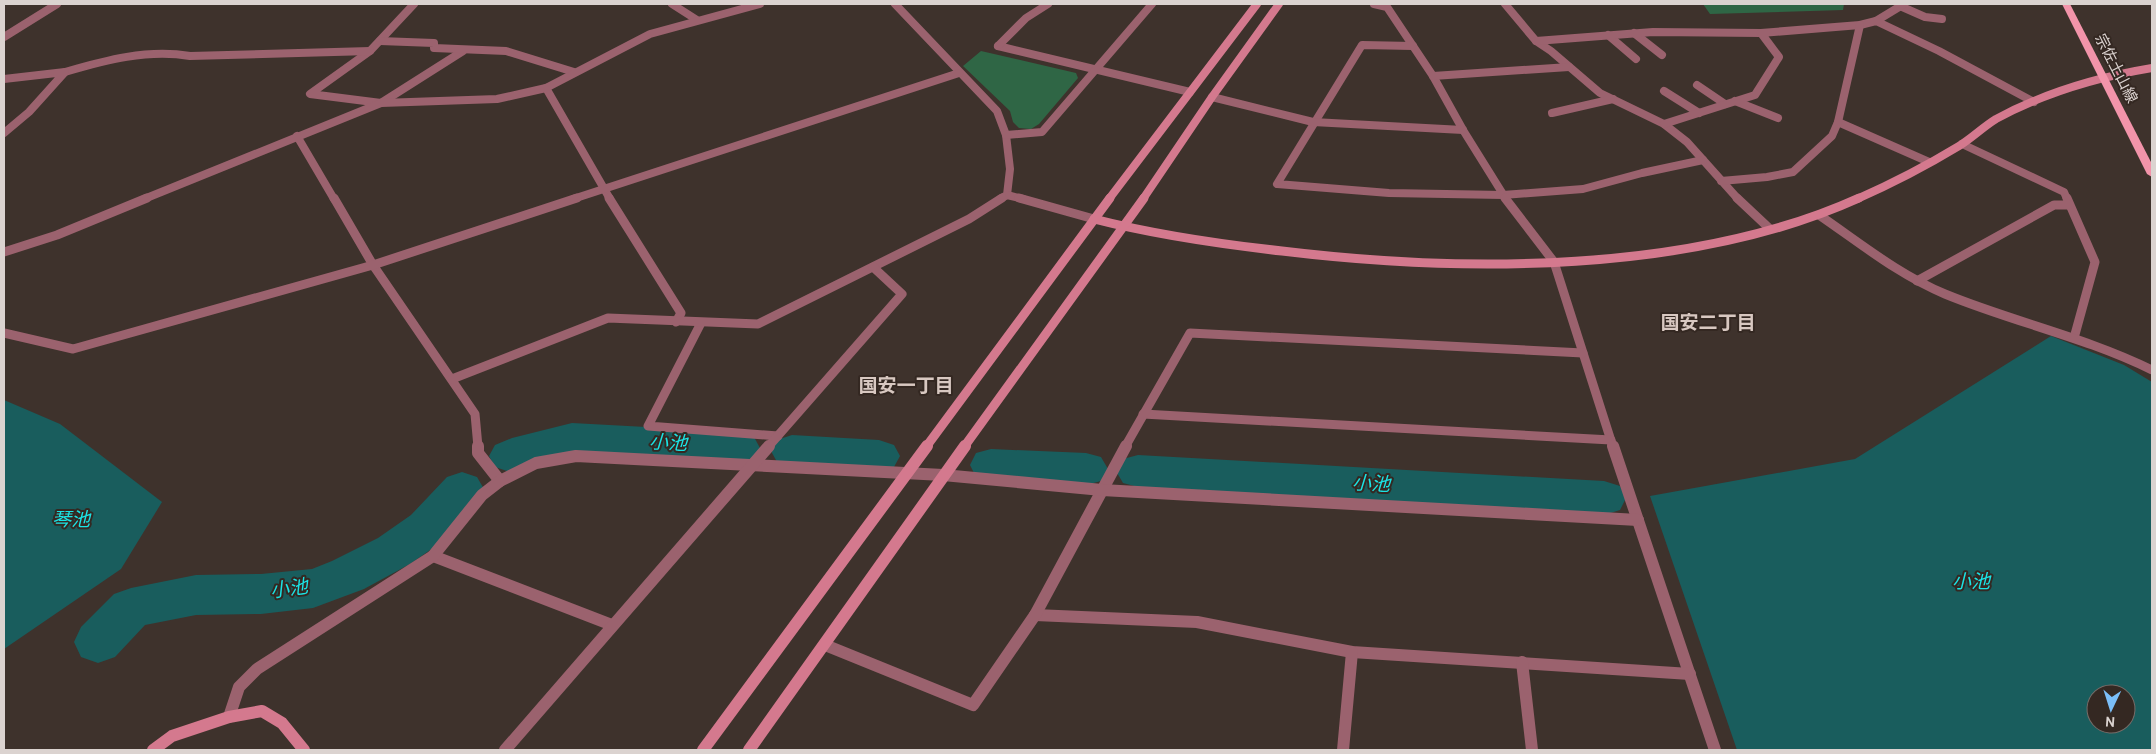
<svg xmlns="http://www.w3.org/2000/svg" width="2156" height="754" font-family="Overpass,'Noto Sans JP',sans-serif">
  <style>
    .green { fill: #2f6645 }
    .water { fill: #195d5d; fill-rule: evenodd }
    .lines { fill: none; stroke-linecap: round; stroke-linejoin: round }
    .river { fill: #195d5d; fill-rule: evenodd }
    .street-far2 { stroke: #9b626e; stroke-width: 8 }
    .street-far1 { stroke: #9b626e; stroke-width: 9 }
    .street { stroke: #9b626e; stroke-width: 12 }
    .secondary-far2 { stroke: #d4798e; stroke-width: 8 }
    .secondary-far1 { stroke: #d4798e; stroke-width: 9 }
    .secondary { stroke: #d4798e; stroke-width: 12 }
    .primary { fill: #f294aa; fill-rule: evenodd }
    .labels { text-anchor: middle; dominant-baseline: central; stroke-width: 4; stroke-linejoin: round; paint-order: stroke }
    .far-street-label { font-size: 15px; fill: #dbd3d0; stroke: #342822 }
    .neighbourhood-label { font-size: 19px; font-weight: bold; fill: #d8c8c1; stroke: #342822 }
    .water-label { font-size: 19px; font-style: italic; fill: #1be3e4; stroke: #342822 }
  </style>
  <rect width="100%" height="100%" fill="#3e322c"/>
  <g class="green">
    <polygon points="1703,4 1844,4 1843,10 1710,14"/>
    <polygon points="981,51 1076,73 1078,78 1039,124 1031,129 1019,128 1013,122 1010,111 963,66"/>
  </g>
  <g class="water">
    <path d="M2051,336L2124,365L2152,382V750H1737L1650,496L1855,459ZM2096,694H2126V724H2096Z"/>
    <polygon points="4,400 60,424 162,502 121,569 4,649"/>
  </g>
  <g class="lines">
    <g class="river">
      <polygon points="572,423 739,432 754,437 760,448 754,459 739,464 572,455 536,463 510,472 495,467 489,456 495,445 512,438"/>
      <polygon points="792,435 879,440 894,445 900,456 894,467 879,472 792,467 777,462 771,451 777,440"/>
      <polygon points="991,449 1086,453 1101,457 1108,469 1101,481 1086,485 991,481 976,477 970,465 976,453"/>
      <polygon points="1138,455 1604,481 1620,486 1626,498 1620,510 1604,515 1138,487 1123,483 1116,471 1123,459"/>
      <polygon points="462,472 477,477 484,489 477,501 443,541 410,564 364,589 313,608 261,614 196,615 145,625 115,657 98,663 81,657 74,642 81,627 114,594 131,588 196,575 261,574 312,569 332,561 378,538 411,515 447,477"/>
    </g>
    <g class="street-far2">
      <polyline points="414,4 370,51 310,94 381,103 463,51"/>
      <polyline points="672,4 697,20"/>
      <polyline points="895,4 997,111 1006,135 1010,169 1007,195 1000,199"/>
      <polyline points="1374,4 1387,7 1433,76 1463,130 1506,199"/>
      <polyline points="1505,4 1536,41 1551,51 1600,93 1664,124 1687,142 1738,199"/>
      <polyline points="1900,6 1925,17 1942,19"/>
      <polyline points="1876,21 1904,4"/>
      <polyline points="1634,33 1662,55"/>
      <polyline points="1608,35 1636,59"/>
      <polyline points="4,37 57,4"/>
      <polyline points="380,41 434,43 434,48 506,51 574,72"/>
      <polyline points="1536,41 1653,32 1761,33"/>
      <polyline points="998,46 1190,92"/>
      <polyline points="998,46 1026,18 1048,4"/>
      <polyline points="1413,46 1362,45 1277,184 1389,193 1503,195 1583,189 1642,173 1703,160"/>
      <path d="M65,72C106,60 147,49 190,56L370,51"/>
      <polyline points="1433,76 1569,67"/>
      <polyline points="4,79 65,72 29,112 4,133"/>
      <polyline points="1697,85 1725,104"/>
      <polyline points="546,88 610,199"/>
      <polyline points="1664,91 1699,113"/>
      <polyline points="1212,97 1313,122 1463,130"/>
      <polyline points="1735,101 1778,118"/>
      <polyline points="1552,113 1613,99"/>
      <polyline points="1838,122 1929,162"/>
      <polyline points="1664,124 1755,95 1779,57 1761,33 1860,25 1876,21 1939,51 2034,102"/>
      <polyline points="1006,135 1042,132 1152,4"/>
      <polyline points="297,136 334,199"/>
      <polyline points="1962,144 2064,192 2067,199"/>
      <polyline points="1721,181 1767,177 1793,172 1832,136 1838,122 1860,25"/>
      <polyline points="1007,195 1023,199"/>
      <polyline points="144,199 381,103 497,99 546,88 650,34 760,4"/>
      <polyline points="573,199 959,73"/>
    </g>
    <g class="street-far1">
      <polyline points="334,198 373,265 475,414 478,447"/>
      <polyline points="609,198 681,313 676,322"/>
      <polyline points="1019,198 1094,219"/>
      <polyline points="1505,198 1554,262 1613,447"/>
      <polyline points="1737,198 1770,229"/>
      <polyline points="2067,198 2095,262 2074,338"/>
      <path d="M1819,215C1860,243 1899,275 1945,294C2013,322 2085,337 2152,370"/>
      <polyline points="4,252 57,235 147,198"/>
      <polyline points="1917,281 2054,205 2069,205"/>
      <polyline points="701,323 648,426 778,436"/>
      <polyline points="4,333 73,349 373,265 577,198"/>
      <polyline points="452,379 608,318 758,324 969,219 1002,198"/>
      <polyline points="1143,414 1611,440"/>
      <polyline points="768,447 902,294 873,267"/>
      <polyline points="1125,447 1190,333 1583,353"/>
    </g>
    <g class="street">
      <polyline points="478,446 478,453 500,481"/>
      <polyline points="1613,446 1715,750"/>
      <polyline points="433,556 612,625"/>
      <polyline points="1035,615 1197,622 1352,652 1690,674"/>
      <polyline points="825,645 973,705 1035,615 1126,446"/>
      <polyline points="1522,662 1532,750"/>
      <polyline points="229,717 239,687 257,669 433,556 482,495 500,481 536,463 576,456 943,475 1102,490 1638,520"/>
      <polyline points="505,750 769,446"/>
      <polyline points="1343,750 1352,652"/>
    </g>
    <g class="secondary-far2">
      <polyline points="1109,199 1257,4"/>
      <polyline points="1143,199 1212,97 1279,4"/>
      <path d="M1857,199C1891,184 1926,166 1959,146C1972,138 1983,127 1996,119C2044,93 2098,77 2152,68"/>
    </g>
    <g class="secondary-far1">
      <path d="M1094,219C1156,235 1219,244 1282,251C1464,273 1691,274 1859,198"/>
      <polyline points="926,447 1110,198"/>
      <polyline points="964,447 1144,198"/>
    </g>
    <g class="secondary">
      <polyline points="153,750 172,736 229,717 262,711 282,723 304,750"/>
      <polyline points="703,750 927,446"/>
      <polyline points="749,750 965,446"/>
    </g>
    <polygon class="primary" points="2062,4 2070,4 2152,164 2152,177 2147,174"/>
  </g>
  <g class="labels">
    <g class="far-street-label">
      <text transform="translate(2115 69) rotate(63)">宗佐土山線</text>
    </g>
    <g class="neighbourhood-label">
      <text x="1708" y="324">国安二丁目</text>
      <text x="906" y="387">国安一丁目</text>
    </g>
    <g class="water-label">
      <text transform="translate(668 444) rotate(3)">小池</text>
      <text transform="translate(1371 485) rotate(3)">小池</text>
      <text x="71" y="521">琴池</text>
      <text x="1971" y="583">小池</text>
      <text transform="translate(289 590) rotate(-8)">小池</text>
    </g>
  </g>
  <rect width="2156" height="754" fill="none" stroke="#dbd3d0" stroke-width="10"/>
  <g transform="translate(2111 709) rotate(184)"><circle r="24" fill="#342822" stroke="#776c68"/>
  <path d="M0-4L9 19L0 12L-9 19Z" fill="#7bbef8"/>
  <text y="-8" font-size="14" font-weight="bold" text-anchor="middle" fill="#dbd3d0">N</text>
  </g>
</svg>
